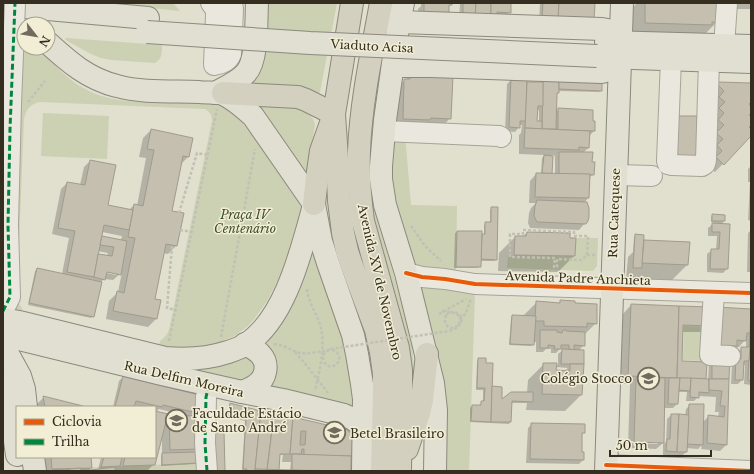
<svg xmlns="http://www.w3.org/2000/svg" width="754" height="474" font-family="'Libre Baskerville',serif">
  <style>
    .green { fill: #cbd1b2 }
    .shadow { fill: #0003; fill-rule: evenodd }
    .building { fill: #c4bfaf; stroke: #a19b8d; fill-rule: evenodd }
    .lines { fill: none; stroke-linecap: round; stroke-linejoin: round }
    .minor-casing { stroke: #a6a497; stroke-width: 22 }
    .major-casing { stroke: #8c897d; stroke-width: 24 }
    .highway-casing { stroke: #8c897d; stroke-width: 24 }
    .path { stroke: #c2c0b5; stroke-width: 2.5; stroke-dasharray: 3 2; stroke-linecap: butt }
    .minor { stroke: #eae8de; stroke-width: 20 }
    .major { stroke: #e1dfd1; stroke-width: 22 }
    .highway { stroke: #d3d0bf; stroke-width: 22 }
    .minor-bridge-casing { stroke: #a6a497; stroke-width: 22; stroke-linecap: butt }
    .major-bridge-casing { stroke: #8c897d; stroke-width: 24; stroke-linecap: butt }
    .path-bridge { stroke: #c2c0b5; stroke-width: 2.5; stroke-dasharray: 3 2; stroke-linecap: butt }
    .minor-bridge { stroke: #eae8de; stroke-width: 20 }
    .major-bridge { stroke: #e1dfd1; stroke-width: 22 }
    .quiet { stroke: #00873e; stroke-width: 3; stroke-dasharray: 6 3; stroke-linecap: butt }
    .cycleway-casing { stroke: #f1eed5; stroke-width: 6 }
    .cycleway { stroke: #e8590c; stroke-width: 4 }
    .labels { text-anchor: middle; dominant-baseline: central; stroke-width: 3; stroke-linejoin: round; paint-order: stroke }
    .street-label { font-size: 12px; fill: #342d20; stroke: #f1eed5 }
    .park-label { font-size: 12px; font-style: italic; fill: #3e4e29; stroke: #f1eed5 }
    .poi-label { font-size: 12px; fill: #342d20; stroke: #f1eed5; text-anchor: start }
  </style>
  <rect width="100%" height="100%" fill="#e1dfce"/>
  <g class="green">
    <polygon points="103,3 173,3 180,11"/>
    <polygon points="265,3 337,3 320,92 319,93 302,87 253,84 251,83"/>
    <polygon points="390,3 393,3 384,50 375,118 376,213 407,322 412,345 415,379 413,400 405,334 401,315 375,222 371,204 367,170 378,59"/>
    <path d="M3,25L8,26L24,34V48H40C65,79 87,97 127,101L215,104L225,106L239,112L301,201V208L295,239L285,275L279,278L267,301L255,318L248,326L233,337L224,340L220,347L158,349L160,341C164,338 167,335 169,330L212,121C212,115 210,112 205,109L41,102C31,103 26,109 24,119L17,291L18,303L22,308L21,315L3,305Z"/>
    <path d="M66,38L162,45C162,52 162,59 155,63L111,60L101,58L91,54L69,42L65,39Z"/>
    <path d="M254,105C270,106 313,104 315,125L306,177Z"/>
    <polygon points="43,113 109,116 107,159 41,156"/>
    <polygon points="404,123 411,205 457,206 456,274 433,273 416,265 414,263 392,194 391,142"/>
    <polygon points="576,238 598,238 597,266 593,271 507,268 508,255 575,256"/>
    <polygon points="310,254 315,254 342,324 355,407 271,389 262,340"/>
    <polygon points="420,284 475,293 469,471 440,471"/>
    <polygon points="684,326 708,327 706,361 683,360"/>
    <polygon points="249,356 257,365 247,384 160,363"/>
    <polygon points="198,463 199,471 53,471 52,469"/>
  </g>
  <g class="shadow">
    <polygon points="421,3 451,3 451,4 448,8 418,18 418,9 421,6"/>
    <polygon points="460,3 510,3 510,12 505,16 459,21"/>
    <polygon points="540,3 594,3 539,23"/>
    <polygon points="637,3 751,3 751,9 718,9 717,22 700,39 628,39 629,11"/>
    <polygon points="411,75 450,118 444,125 397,125 398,86"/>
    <path d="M544,79L601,91L599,92L558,91V93L556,95L555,113L559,109L592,122L594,131L590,135L588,148L583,153L591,163L593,174L589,178L588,198L584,203L585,223L579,230L530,228L528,223L529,213L531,208L536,203H529L530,181L536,174H541L542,158L545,155L519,154V135L521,133L522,125H519V127L515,132L505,131L507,84L511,80L526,83H540ZM536,110H539V122H536ZM552,155L555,156V175L551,173Z"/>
    <polygon points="718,83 751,84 751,101 747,105 751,108 751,112 748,115 751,118 751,124 748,127 751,130 751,135 715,172 708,166"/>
    <path d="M151,130L188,157L180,165L171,212L182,214L176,246L168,254L163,253L154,300L159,301L156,319L148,327L106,319L109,301L118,292L122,272L113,280L104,279L100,283L93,316L91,318L28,305L35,271L37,269L62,274L69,238L52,234L61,189L67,183L80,185L84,167L90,161L107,206L129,210L134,205L137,206L146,158L139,157L143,138ZM102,232L122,236L121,240L101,236ZM98,251L108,253L107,256L97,255ZM102,270L116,273V275L102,272Z"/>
    <polygon points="751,166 751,221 748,220 750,182 748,182 748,169"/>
    <polygon points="492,208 496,260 494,261 480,261 480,266 478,268 454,268 455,233 457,232 481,232 481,235 484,235 484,225 486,223 490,223 490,210"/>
    <polygon points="713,215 724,216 724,221 721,225 727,269 723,273 707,272 707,254 712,250 716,250 717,236 708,236 708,228 714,223 711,222 711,217"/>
    <polygon points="751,230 751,272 747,272 748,233"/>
    <polygon points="527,233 569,239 574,256 558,272 498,271 499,253 515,237 522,237"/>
    <polygon points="636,235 642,243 644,241 687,265 671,281 626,279 628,257 633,252 634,237"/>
    <path d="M561,301L573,304L596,323L584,335V345L578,351L581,395L565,411L526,410L527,403H511L510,422L509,424L470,422V408L472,406H479L480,404L483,402V390H476L477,361L479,359L485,364L491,387L501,401L527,393L528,380L544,364L558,365V354L564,349H560L556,353H551V349H546L543,352H536V342H533V344L531,346L509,345L511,318L512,316H523L537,302L558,304ZM556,367L568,368L564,371H555Z"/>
    <path d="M631,305L751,333V385L744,384L745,365H743L742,380L738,384H731L732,364L738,352L742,348H746V339L739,347H735L729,352L726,445L720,451L701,449L702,445L698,449L686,448V452L682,456L663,455V444L666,442L667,419L671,415L685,416L686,409L690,405L702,423L709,416L718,417L719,412H715L716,397L698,396V397L694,401H686L687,392H678L677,404L673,408H664L663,443L656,449L628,448L630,384H620L623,314ZM682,332H702L709,362L708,380H705L681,362ZM629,441L658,442V444L629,443Z"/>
    <path d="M123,377L198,396L196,413L192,416L197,449L192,453L197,462L195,464L161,466V456L162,454V436L154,464L147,471H91L98,470L101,457H155V407H142L134,405L133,407H113L119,381ZM159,409L184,415V416H170L166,420L156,412Z"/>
    <polygon points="44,397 82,407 34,407"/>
    <polygon points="231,404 292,419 351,455 350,456 350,471 290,471 291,462 282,462 283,455 279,455 278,471 242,470 245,421 226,416 229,406"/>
    <polygon points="532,424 584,432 581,435 581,453 583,453 583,460 579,464 526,463 528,428"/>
    <polygon points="32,457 90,457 91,468 88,471 34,471"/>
  </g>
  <g class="building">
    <polygon points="424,3 452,3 452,5 449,5 449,17 425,14 424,11"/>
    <polygon points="463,3 476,3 475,18 463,17"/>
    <polygon points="476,3 491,3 491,18 475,18"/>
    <polygon points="491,3 511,3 511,13 497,12 497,18 491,18"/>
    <polygon points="543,3 559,3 558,20 542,19"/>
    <polygon points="559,3 595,3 594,21 558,20"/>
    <polygon points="645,3 719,3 718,22 712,22 712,25 645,23"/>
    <polygon points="411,74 453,75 451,119 431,118 430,120 403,119 404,79 410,79"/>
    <polygon points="511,77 527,79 526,121 520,121 520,128 509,127"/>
    <polygon points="543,78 559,79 559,93 557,93 556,129 542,129"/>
    <polygon points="559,79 597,80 602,83 602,91 559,89"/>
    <polygon points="527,82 543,82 543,106 538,106 537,121 542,121 542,129 525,128"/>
    <polygon points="718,82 751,83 751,102 749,104 751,107 751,114 749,115 751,117 751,125 749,127 751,129 751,136 724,165 716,157 722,151 717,145 723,139 716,133 724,125 718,120 724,113 719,108 725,102 719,97 724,91 718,85"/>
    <polygon points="558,108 593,110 593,121 595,121 595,131 558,130"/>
    <polygon points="679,116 697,116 697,160 673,160 674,118 679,118"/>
    <polygon points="525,128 590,131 589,148 579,147 579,150 524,148"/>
    <polygon points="151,129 193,138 189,157 183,156 172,211 184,213 177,246 166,244 155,299 161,300 157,319 113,311 117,291 124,293 135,238 128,237 134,204 143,206 154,150 147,149"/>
    <polygon points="559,152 593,152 592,162 595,162 594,175 559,174"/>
    <polygon points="544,155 553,156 552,174 542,173"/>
    <polygon points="90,160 116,165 108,205 133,210 129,230 104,225 94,277 67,272 75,231 58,228 67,182 85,185"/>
    <polygon points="536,173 590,174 589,198 535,197"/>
    <polygon points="537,200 587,202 589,208 589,217 588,221 586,224 537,222 534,216 535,206"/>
    <polygon points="491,207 498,207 497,260 481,259 482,234 485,234 485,222 491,222"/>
    <polygon points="712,214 725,215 725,221 712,221"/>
    <polygon points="712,223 730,224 728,269 710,269 711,249 719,249 720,232 712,232"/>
    <polygon points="457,231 482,231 481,267 456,267"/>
    <polygon points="527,232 570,233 570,238 576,238 575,256 514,255 515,236 526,236"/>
    <polygon points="635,234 644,235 642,268 633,268"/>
    <polygon points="102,236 127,241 121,275 107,272 105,280 94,277 98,254 112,256 114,247 100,245"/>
    <polygon points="644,240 690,242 688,265 642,263"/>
    <polygon points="37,268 102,282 94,317 29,303"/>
    <polygon points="560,300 575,301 575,303 597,304 597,324 587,323 587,327 544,326 544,321 535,321 536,301 560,303"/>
    <polygon points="631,304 679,306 677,378 628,376"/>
    <polygon points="679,306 710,307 709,326 683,325 682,361 707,362 706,379 677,378"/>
    <polygon points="716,307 751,309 750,333 747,333 746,341 737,340 737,346 730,346 729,355 713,353"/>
    <polygon points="512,315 536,316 534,345 510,344"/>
    <polygon points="540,330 557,330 557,332 562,333 563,330 566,330 566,331 585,332 585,346 574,345 574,350 569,349 569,345 561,345 561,349 554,349 555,346 548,345 548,348 540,348"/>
    <polygon points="750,332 751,332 751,381 748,380"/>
    <polygon points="741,347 750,347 749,361 744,361 743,380 735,380 736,358 741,359"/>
    <polygon points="562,349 584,350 584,364 561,364"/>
    <polygon points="712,356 730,357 729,379 712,379"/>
    <polygon points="478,358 486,358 486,363 493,363 491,422 471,421 472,405 481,405 481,401 484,401 485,388 477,388"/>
    <polygon points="543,363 557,363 556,370 570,371 570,364 584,364 582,395 542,394"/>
    <polygon points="123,376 199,395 197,413 163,405 162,407 136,401 134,407 115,407"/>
    <polygon points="636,378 665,378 664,443 634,442"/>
    <polygon points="669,378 680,378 678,404 668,404"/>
    <polygon points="680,378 691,378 690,391 679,390"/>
    <polygon points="691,378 709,379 709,393 699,392 699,398 690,397"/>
    <polygon points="709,379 729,379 727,445 707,443 708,415 724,417 725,406 720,406 722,391 709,390"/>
    <polygon points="492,386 502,387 502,399 511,392 533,392 533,402 512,401 511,422 491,422"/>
    <polygon points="43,396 83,406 83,407 45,407"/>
    <polygon points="230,403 261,411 255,471 246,471 247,469 243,469 246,419 228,415"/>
    <polygon points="689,404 704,404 703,445 687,444"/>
    <polygon points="155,411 168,414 155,465 123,466 125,457 155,457"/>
    <polygon points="261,411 274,414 267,470 255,469"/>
    <polygon points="274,414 293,418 290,454 280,454 279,470 267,470"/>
    <polygon points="671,414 679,414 677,452 666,451 667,439 670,439"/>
    <polygon points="679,414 689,415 687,452 677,452"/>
    <polygon points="169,415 197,416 198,449 170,450"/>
    <path d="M293,417L348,430V431L351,433L352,435L353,436L352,456L304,455V449H302L301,454H290ZM301,431H306L305,445H300Z"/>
    <polygon points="531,423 585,424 585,433 582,433 582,452 584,452 584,460 530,459"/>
    <polygon points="214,430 224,431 225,471 215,471"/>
    <polygon points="198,452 198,463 162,465 162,453"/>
    <polygon points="292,454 351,456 351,471 292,470"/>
    <polygon points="51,457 91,457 92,468 52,469"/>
    <polygon points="104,457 122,457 120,466 101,467"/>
    <polygon points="115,467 115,471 83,471"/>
    <polygon points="81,468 81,471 69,471 69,469"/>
    <polygon points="255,469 292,470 306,471 255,471"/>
  </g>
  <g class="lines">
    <defs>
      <g id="minor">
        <path d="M211,3L216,10V15L214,65C222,63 228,62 231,54L233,9L232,3"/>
        <polyline points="724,46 727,3"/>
        <polyline points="671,59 667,161 668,164 672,165 702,166 705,164 706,160 709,61"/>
        <polyline points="384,131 499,136 501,137"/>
        <polyline points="616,175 652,176"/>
        <polyline points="406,273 422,277 445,279 475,284 751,293"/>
        <polyline points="714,292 710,355 730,356"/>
        <polyline points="3,311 10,297 8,225 11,104"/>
        <polyline points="606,465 751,471"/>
        <polyline points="207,471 205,443 206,397 209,385"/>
      </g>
      <g id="major">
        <polyline points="403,3 398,28 385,120 381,166 381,179 385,205 406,273 433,383 436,410 435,471"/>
        <polyline points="3,5 148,18"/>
        <polyline points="399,22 602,29 608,30 620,42"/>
        <polyline points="606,42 751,46"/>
        <path d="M48,43C69,62 88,79 117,86C142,93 173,91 199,92C205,93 218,92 223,94C233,98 245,109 253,116L314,204L321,241L328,263L353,335L357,354L362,384L364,399L363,471"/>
        <polyline points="604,57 751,62"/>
        <polyline points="393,66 431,66 602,72 609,70 620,58"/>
        <path d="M215,93C226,87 238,82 246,73C258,60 256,21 257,3"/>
        <path d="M3,319L19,322L165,358C187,360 207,359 228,352C234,350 240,348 245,345C285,320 301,252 313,209"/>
        <polyline points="3,335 162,374 242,392 283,400 344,415 351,418 364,426"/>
        <polyline points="3,345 20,376 24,389 26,407"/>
        <polyline points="3,381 8,393 17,455"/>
        <path d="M242,392C247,390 252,388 256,385C266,379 269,364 261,355C257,350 251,347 245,344"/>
        <polyline points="33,457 35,471"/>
        <polyline points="606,471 622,3"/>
      </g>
      <g id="highway">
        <polyline points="352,3 334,114 337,159 339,201 343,233 347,251 351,263 376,330 381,352 384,374 384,394 382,471"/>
        <path d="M381,3C372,52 361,101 359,151C358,174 360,198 363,221L398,348L401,370V394L400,471"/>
        <polyline points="223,93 298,97 306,100 334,114"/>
        <polyline points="314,204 317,178 321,151 331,123"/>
        <polyline points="407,449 419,413 422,400 427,354"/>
      </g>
    </defs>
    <use href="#minor" class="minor-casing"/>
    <use href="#major" class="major-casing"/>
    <use href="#highway" class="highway-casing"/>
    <g class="path">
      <polyline points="28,102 45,81"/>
      <polyline points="179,213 197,153 208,155"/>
      <polyline points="411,226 425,246 441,261"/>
      <polyline points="180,230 192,232"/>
      <polyline points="172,246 167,308 176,310"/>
      <polyline points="587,255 588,236 574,236 574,232 523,230 523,234 510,234 510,257 555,258 554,267 557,267 557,259 581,260 587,255 597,255"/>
      <path d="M307,289C308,302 316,312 320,324C326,346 320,369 315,391"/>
      <polyline points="442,311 454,313 460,316 460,318"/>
      <polyline points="439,314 466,299"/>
      <path d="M446,315C443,323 447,329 455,328L460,322V319L466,313L471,298"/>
      <polyline points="221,337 255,149"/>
      <polyline points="169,341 217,109"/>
      <path d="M274,344C277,345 280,345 283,346C289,348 294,352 301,353C307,354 316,352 323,351C325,351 329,349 332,350C336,350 340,355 339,359C338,369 322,370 323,355"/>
      <polyline points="295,352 307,366 328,393"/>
    </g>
    <use href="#minor" class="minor"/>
    <use href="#major" class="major"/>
    <use href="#highway" class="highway"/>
    <defs>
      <polyline id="minor-bridge" points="11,104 15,3"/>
      <polyline id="major-bridge" points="147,32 310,43 597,56"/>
    </defs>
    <use href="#minor-bridge" class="minor-bridge-casing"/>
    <use href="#major-bridge" class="major-bridge-casing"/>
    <path class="path-bridge" d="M323,355L326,352L330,349L449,331C463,328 467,313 452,312L446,315"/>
    <use href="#minor-bridge" class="minor-bridge"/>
    <use href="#major-bridge" class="major-bridge"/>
    <g class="quiet">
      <polyline points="3,311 10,297 8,225 10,129 15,3"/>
      <polyline points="207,471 205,443 206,397 209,385"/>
    </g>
    <defs>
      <g id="cycleway">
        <polyline points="406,273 422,277 445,279 475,284 751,293"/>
        <polyline points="606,465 751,471"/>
      </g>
    </defs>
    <use href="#cycleway" class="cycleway-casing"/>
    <use href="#cycleway" class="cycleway"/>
  </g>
  <defs>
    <symbol id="school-ring" viewBox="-11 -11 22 22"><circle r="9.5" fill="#f1eed5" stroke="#716b5d" stroke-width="1.5"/><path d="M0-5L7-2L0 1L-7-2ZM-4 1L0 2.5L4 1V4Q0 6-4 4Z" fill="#716b5d"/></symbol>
    <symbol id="university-ring" viewBox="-11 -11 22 22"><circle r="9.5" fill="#f1eed5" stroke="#716b5d" stroke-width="1.5"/><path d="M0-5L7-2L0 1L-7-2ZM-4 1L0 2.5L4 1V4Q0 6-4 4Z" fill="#716b5d"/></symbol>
  </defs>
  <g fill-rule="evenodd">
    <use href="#school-ring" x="636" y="366" width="25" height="25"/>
    <use href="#university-ring" x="164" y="408" width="25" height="25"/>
    <use href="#school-ring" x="322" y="420" width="25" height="25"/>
  </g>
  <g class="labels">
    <g class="street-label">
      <text transform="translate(372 46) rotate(3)">Viaduto Acisa</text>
      <text transform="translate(614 213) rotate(-88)">Rua Catequese</text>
      <text transform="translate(578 278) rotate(2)">Avenida Padre Anchieta</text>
      <text transform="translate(380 282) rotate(77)">Avenida XV de Novembro</text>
      <text transform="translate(184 379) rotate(13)">Rua Delfim Moreira</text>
    </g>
    <g class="park-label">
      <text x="245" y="214">Praça IV<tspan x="245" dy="14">Centenário</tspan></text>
    </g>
    <g class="poi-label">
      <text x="632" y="378" text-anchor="end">Colégio Stocco</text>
      <text x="192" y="413">Faculdade Estácio<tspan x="192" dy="14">de Santo André</tspan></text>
      <text x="350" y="433">Betel Brasileiro</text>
    </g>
  </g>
  <rect width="754" height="474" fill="none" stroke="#342d20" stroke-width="8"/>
  <rect x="16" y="406" width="140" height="52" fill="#f1eed5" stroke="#a5a18d"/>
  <rect x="24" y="419" width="20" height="6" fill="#e8590c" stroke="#a5a18d"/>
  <text x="52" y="426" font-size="12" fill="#342d20">Ciclovia</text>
  <rect x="24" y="439" width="20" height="6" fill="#00873e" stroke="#a5a18d"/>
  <text x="52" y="446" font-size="12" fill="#342d20">Trilha</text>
  <g transform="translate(36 36) rotate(121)"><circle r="19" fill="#f1eed5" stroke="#a5a18d"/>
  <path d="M0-3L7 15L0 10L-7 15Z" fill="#716b5d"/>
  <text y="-6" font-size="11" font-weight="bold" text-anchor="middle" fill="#342d20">N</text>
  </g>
  <path d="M610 450v6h101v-6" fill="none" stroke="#342d20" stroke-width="2"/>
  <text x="616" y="450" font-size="12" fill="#342d20" stroke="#f1eed5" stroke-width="3" paint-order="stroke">50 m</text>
</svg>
